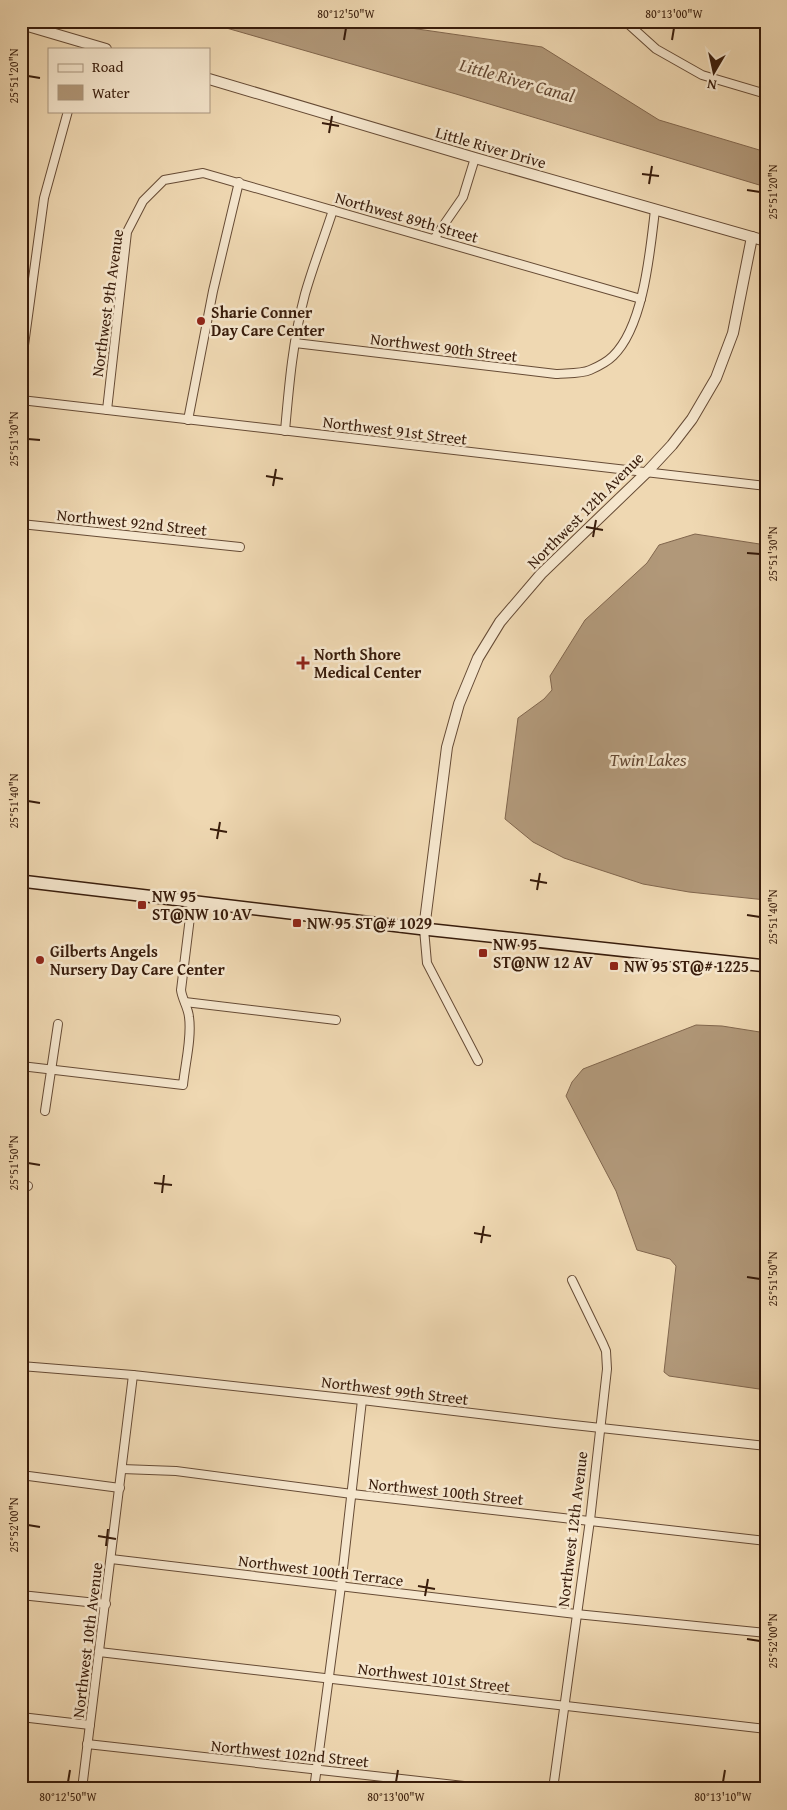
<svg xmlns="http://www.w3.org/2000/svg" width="787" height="1810" font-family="'Gentium Book Plus',serif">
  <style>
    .water { fill: #b19879; stroke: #81664d }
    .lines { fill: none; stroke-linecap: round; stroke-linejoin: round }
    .minor-casing { stroke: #664b35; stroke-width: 10 }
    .tertiary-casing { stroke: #664b35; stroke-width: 12 }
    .secondary-casing { stroke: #381c0b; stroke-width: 14 }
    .minor { stroke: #f5e6cd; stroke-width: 8 }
    .tertiary { stroke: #f5e6cd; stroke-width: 10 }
    .secondary { stroke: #f5e6cd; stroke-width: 11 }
    .ticks { fill: none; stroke: #381c0b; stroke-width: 2 }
    .poi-dot { fill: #8f2418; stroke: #f5e6cd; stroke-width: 2 }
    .labels { text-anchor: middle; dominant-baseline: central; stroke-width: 5; stroke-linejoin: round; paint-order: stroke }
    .street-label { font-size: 16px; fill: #381c0b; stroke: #f5e6cd }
    .poi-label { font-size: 16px; font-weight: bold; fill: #381c0b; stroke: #f5e6cd; text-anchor: start }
    .water-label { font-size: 18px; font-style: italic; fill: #624732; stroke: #f5e6cd }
    .neatline { fill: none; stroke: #381c0b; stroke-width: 2 }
    .ticks-label { font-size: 12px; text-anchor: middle; fill: #381c0b }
  </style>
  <rect width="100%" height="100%" fill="#efd8b2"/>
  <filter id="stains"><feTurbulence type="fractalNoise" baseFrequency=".004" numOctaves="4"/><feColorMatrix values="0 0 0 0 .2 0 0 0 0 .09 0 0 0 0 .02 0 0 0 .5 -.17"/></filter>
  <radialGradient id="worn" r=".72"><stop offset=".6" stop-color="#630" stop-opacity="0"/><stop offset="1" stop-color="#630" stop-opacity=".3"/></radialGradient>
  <g class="water">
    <polygon points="202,21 362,21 542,47 659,120 766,152 766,187 456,94"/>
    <polygon points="695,534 766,545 766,900 689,892 643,884 564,858 533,842 505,819 518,718 544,699 552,690 550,676 585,620 647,563 659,545"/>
    <polygon points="696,1025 722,1026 766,1033 766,1390 669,1376 664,1372 676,1266 670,1259 637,1250 616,1191 566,1096 572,1082 583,1069"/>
  </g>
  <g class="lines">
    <defs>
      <g id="minor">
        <polyline points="625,21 656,49 702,75 766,94"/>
        <polyline points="434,239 463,197 475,158"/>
        <path d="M295,343L556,374C566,373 581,374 590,370C597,367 608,361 613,356C644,326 650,251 655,210"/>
        <polyline points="21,367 44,198 68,111"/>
        <polyline points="21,400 766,486"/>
        <polyline points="107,410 127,232 143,201 164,180 203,173 641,299"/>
        <polyline points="188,420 213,291 239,182"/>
        <path d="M285,431C289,385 293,339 305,294C313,266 324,238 333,210"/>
        <polyline points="21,524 240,547"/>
        <polyline points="424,929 427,963 478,1061"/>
        <polyline points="185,1002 336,1020"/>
        <path d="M21,1066L183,1085C185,1064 192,1038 189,1017C188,1007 182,999 181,990L192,901"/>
        <polyline points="45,1111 58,1024"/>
        <polyline points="21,1185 28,1186"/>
        <polyline points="21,1366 133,1375 362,1400 555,1423 766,1446"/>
        <polyline points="122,1469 176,1471 352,1494 766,1541"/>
        <polyline points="21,1475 120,1488"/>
        <polyline points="111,1559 576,1614 766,1633"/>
        <polyline points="21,1595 106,1604"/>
        <polyline points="99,1652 766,1729"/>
        <polyline points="21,1717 90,1725"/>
        <polyline points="87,1744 491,1789"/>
        <polyline points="82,1789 133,1375"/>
        <polyline points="314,1789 341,1586 362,1400"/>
        <polyline points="553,1789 590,1520 607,1369 606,1351 603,1344 572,1280"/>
      </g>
      <g id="tertiary">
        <polyline points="21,24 106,49"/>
        <polyline points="209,79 475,158 766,241"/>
        <polyline points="424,929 447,747 459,704 478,658 500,622 541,574 646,473 672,445 692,419 716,378 733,333 752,237"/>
      </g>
      <polyline id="secondary" points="21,881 424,929 766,966"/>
    </defs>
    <use href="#minor" class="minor-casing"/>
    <use href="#tertiary" class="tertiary-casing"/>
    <use href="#secondary" class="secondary-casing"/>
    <use href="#minor" class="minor"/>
    <use href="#tertiary" class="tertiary"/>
    <use href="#secondary" class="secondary"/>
  </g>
  <path class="ticks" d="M344,40L346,28M672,40L674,28M28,76L40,78M322,123L339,126M329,133L332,116M642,174L659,176M649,184L652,166M747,190L760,192M28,439L40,440M266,476L283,479M273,486L276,469M586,527L603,530M593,537L596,520M747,553L760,554M28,801L40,803M210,829L227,832M217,839L220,822M530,880L547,883M537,890L540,873M747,915L760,917M28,1163L40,1165M154,1183L172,1185M162,1193L164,1175M474,1233L491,1236M481,1243L484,1226M747,1277L760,1279M28,1525L40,1527M98,1536L116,1539M106,1546L108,1529M418,1586L435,1589M425,1596L428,1579M747,1639L760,1641M68,1782L70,1770M396,1782L398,1770M723,1782L725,1770"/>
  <g class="poi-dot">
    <circle cx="201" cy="321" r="5"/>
    <path d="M300.5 655.5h5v5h5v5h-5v5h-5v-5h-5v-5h5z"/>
    <rect x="137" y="900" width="10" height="10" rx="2.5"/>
    <rect x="292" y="918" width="10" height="10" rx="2.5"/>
    <rect x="478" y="948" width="10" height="10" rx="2.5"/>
    <circle cx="40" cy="960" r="5"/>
    <rect x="609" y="961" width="10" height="10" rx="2.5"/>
  </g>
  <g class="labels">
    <g class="street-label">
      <text transform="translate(491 147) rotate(16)">Little River Drive</text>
      <text transform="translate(407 217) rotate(16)">Northwest 89th Street</text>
      <text transform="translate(107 303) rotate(-82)">Northwest 9th Avenue</text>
      <text transform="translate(444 347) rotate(7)">Northwest 90th Street</text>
      <text transform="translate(395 430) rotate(7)">Northwest 91st Street</text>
      <text transform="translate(585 510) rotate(-45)">Northwest 12th Avenue</text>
      <text transform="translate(132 522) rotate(6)">Northwest 92nd Street</text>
      <text transform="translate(395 1390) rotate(7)">Northwest 99th Street</text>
      <text transform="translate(446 1491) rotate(6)">Northwest 100th Street</text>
      <text transform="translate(572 1529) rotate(-83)">Northwest 12th Avenue</text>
      <text transform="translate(321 1570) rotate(7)">Northwest 100th Terrace</text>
      <text transform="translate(87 1640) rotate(-83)">Northwest 10th Avenue</text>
      <text transform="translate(434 1677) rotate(7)">Northwest 101st Street</text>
      <text transform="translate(290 1753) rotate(6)">Northwest 102nd Street</text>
    </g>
    <g class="poi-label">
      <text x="211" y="312">Sharie Conner<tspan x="211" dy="18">Day Care Center</tspan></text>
      <text x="314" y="654">North Shore<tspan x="314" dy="18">Medical Center</tspan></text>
      <text x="152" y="896">NW 95<tspan x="152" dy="18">ST@NW 10 AV</tspan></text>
      <text x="307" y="923">NW 95 ST@# 1029</text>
      <text x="493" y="944">NW 95<tspan x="493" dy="18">ST@NW 12 AV</tspan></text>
      <text x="50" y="951">Gilberts Angels<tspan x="50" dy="18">Nursery Day Care Center</tspan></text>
      <text x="624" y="966">NW 95 ST@# 1225</text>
    </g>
    <g class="water-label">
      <text transform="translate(517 80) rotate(16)">Little River Canal</text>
      <text x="648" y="759">Twin Lakes</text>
    </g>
  </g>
  <rect width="787" height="1810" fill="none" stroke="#efd8b2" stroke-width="55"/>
  <rect x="48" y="48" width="162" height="65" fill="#f5e6cd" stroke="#a9957f"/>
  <rect x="58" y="64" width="25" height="8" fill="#f5e6cd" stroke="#a9957f"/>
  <text x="92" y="72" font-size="15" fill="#381c0b">Road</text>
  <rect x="58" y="85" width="25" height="15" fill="#b19879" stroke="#a9957f"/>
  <text x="92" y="98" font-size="15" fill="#381c0b">Water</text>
  <g transform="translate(714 72) rotate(189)" stroke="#f5e6cd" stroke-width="4" paint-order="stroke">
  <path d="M0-4L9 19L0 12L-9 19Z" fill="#381c0b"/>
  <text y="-8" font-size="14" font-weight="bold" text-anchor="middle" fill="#381c0b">N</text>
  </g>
  <rect x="28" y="28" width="732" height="1754" class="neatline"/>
  <g class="ticks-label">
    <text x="346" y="18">80°12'50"W</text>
    <text x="674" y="18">80°13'00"W</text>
    <text transform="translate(14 76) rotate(-90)" y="4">25°51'20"N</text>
    <text transform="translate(773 192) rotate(-90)" y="4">25°51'20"N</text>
    <text transform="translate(14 439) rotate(-90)" y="4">25°51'30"N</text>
    <text transform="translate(773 554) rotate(-90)" y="4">25°51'30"N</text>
    <text transform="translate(14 801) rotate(-90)" y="4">25°51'40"N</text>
    <text transform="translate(773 917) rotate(-90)" y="4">25°51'40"N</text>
    <text transform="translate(14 1163) rotate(-90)" y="4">25°51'50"N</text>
    <text transform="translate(773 1279) rotate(-90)" y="4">25°51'50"N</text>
    <text transform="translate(14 1525) rotate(-90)" y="4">25°52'00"N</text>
    <text transform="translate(773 1641) rotate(-90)" y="4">25°52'00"N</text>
    <text x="68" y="1801">80°12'50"W</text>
    <text x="396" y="1801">80°13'00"W</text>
    <text x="723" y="1801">80°13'10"W</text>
  </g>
  <rect width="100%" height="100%" filter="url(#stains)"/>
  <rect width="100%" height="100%" fill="url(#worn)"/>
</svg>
